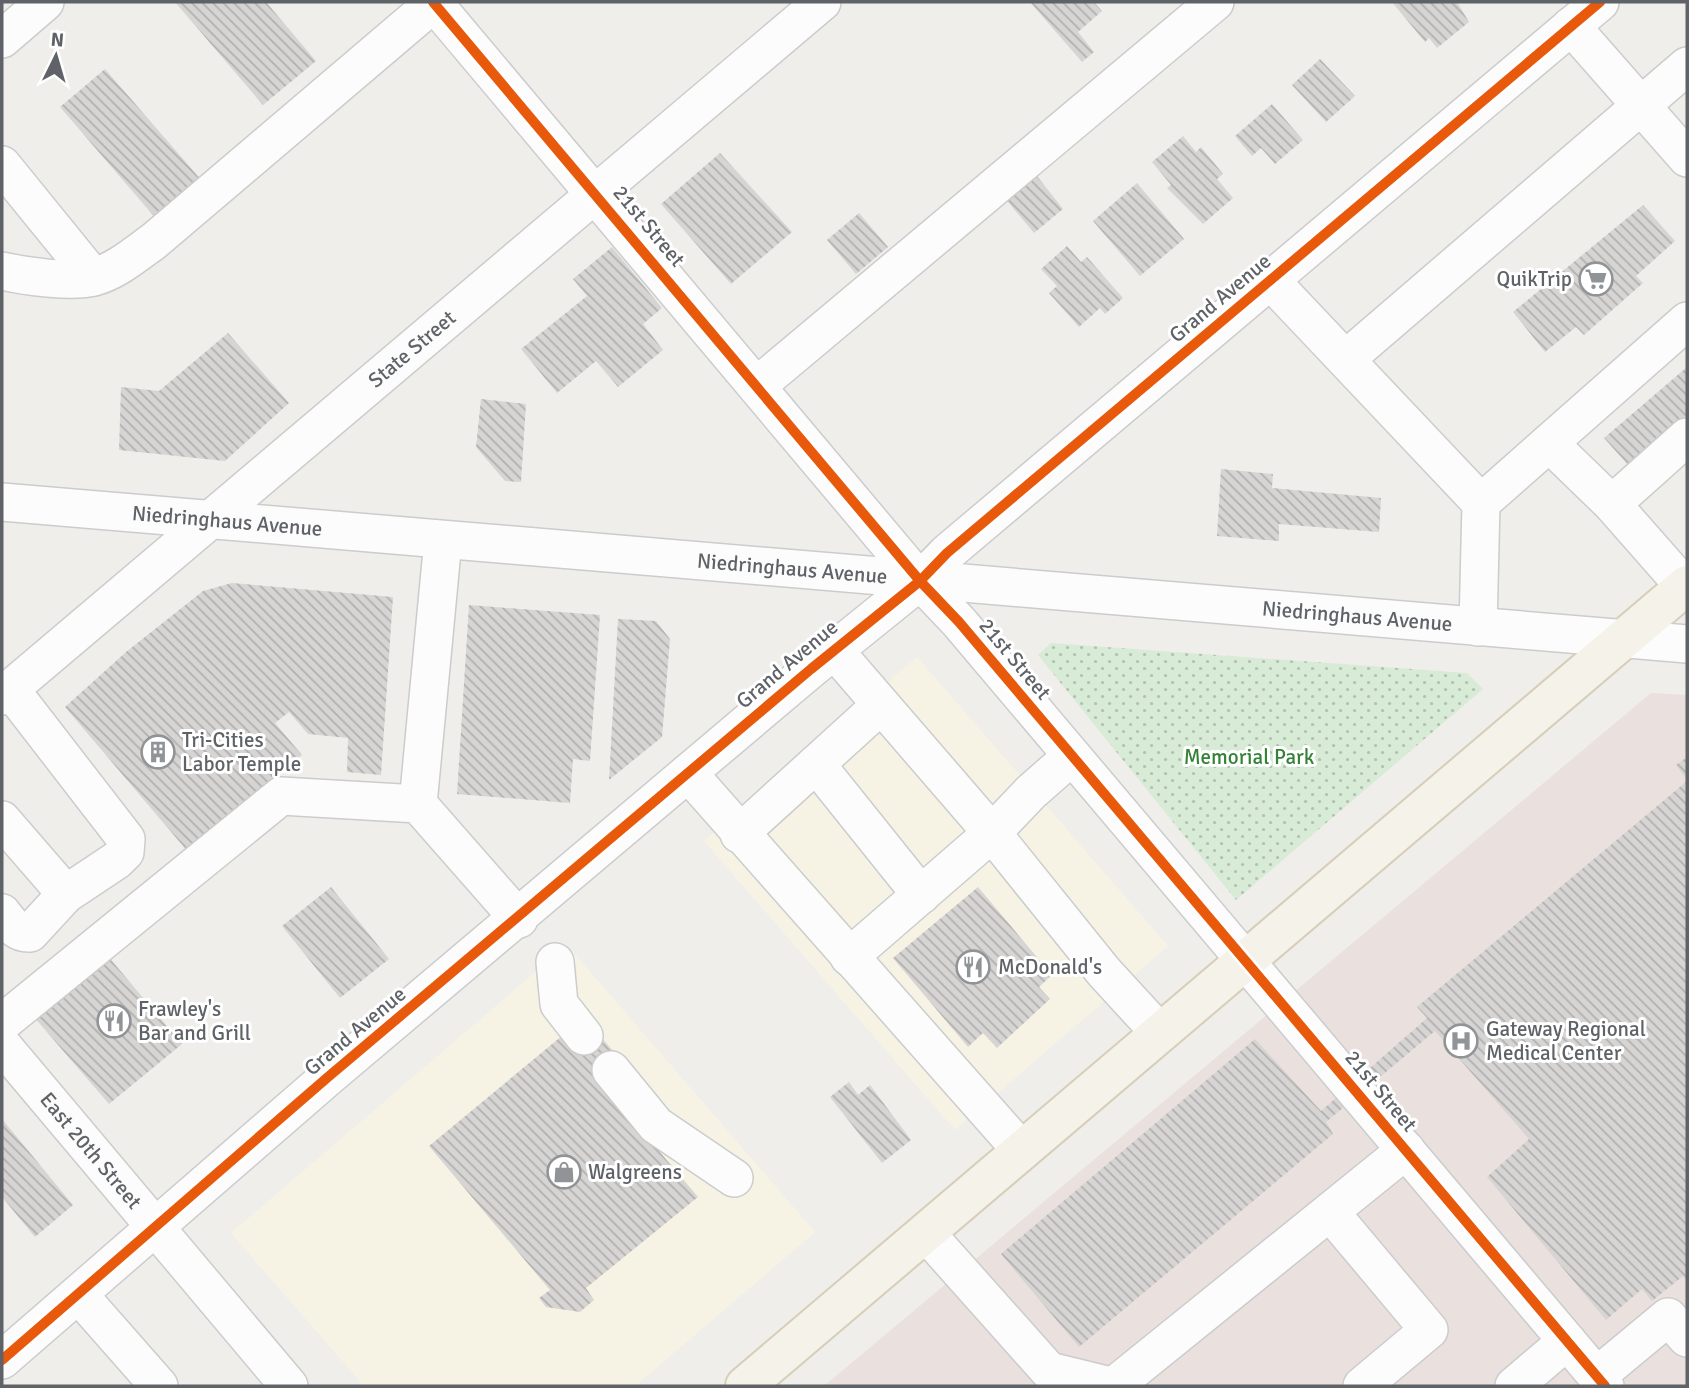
<svg xmlns="http://www.w3.org/2000/svg" width="1689" height="1388" font-family="Signika,sans-serif">
  <style>
    .commercial { fill: #f7f3e4 }
    .medical { fill: #eae0de }
    .park { fill: url(#park-dots) }
    .building { fill: url(#building-back-hatch) }
    .lines { fill: none; stroke-linecap: round; stroke-linejoin: round }
    .minor-casing { stroke: #cbcccc; stroke-width: 40 }
    .major-casing { stroke: #d7ceb8; stroke-width: 42 }
    .minor { stroke: #fdfcfc; stroke-width: 37 }
    .major { stroke: #f4f2e9; stroke-width: 38 }
    .cycleway-casing { stroke: #fff; stroke-width: 15 }
    .cycleway { stroke: #e8590c; stroke-width: 10 }
    .labels { text-anchor: middle; dominant-baseline: central; stroke-width: 6; stroke-linejoin: round; paint-order: stroke }
    .street-label { font-size: 21px; fill: #5f6368; stroke: #fff }
    .poi-label { font-size: 21px; fill: #5f6368; stroke: #fff; text-anchor: start }
    .park-label { font-size: 21px; fill: #348238; stroke: #fff }
  </style>
  <defs>
    <pattern id="park-dots" width="8" height="8" patternUnits="userSpaceOnUse" patternTransform="scale(1.75)"><rect width="8" height="8" fill="#d8ebd6"/><path d="M2 2h.1M6 6h.1" fill="none" stroke="#b2c2b1" stroke-width="1.8" stroke-linecap="round"/></pattern>
    <pattern id="building-back-hatch" width="6" height="6" patternUnits="userSpaceOnUse" patternTransform="scale(1.75)"><rect width="6" height="6" fill="#d6d5d3"/><path d="M-1 5l2 2M0 0l6 6M5-1l2 2" fill="none" stroke="#b1b0af"/></pattern>
  </defs>
  <rect width="100%" height="100%" fill="#efeeea"/>
  <g class="commercial">
    <polygon points="917,657 1168,946 955,1130 704,841"/>
    <polygon points="567,945 815,1232 635,1386 364,1386 231,1233"/>
  </g>
  <polygon class="medical" points="1651,693 1687,695 1687,1386 824,1386"/>
  <polygon class="park" points="1051,643 1467,673 1483,689 1236,900 1038,655"/>
  <g class="building">
    <polygon points="175,2 266,2 316,61 263,105"/>
    <polygon points="1030,2 1094,2 1102,11 1078,32 1094,52 1082,62"/>
    <polygon points="1392,2 1457,2 1469,22 1437,48 1429,38 1425,42"/>
    <polygon points="1320,59 1355,96 1326,122 1292,85"/>
    <polygon points="105,69 203,182 158,221 60,107"/>
    <polygon points="1272,104 1303,140 1275,164 1261,148 1252,156 1235,136"/>
    <polygon points="1183,136 1196,152 1201,147 1223,174 1217,179 1233,198 1203,224 1167,188 1171,185 1152,162"/>
    <polygon points="720,153 792,232 731,284 661,204"/>
    <polygon points="1033,171 1063,209 1034,233 1003,196"/>
    <polygon points="1137,183 1184,239 1140,276 1093,221"/>
    <polygon points="1643,205 1675,241 1636,276 1643,283 1584,335 1576,327 1545,352 1513,312"/>
    <polygon points="859,213 888,247 856,274 827,240"/>
    <polygon points="1067,246 1081,262 1087,257 1123,298 1105,314 1100,308 1079,327 1049,293 1057,286 1041,269"/>
    <polygon points="612,247 662,308 643,324 663,350 618,387 596,361 557,393 521,349 587,296 573,279"/>
    <polygon points="228,333 289,403 225,461 119,450 121,387 159,391"/>
    <polygon points="1687,367 1687,415 1629,466 1604,438"/>
    <polygon points="481,399 526,404 521,482 505,481 476,447"/>
    <polygon points="1221,469 1273,474 1272,488 1381,498 1379,532 1279,524 1279,541 1217,536"/>
    <polygon points="232,583 393,597 381,775 347,772 348,738 308,734 289,712 275,723 302,755 189,853 65,707 126,652 203,591"/>
    <polygon points="469,605 600,615 590,761 573,759 570,803 457,794"/>
    <polygon points="618,619 656,621 670,639 662,737 609,780"/>
    <polygon points="1687,757 1687,780 1676,765"/>
    <polygon points="1687,781 1687,1282 1683,1276 1652,1301 1642,1289 1606,1320 1487,1177 1529,1139 1435,1031 1326,1122 1333,1134 1079,1347 1001,1254 1255,1039 1321,1111 1427,1018 1417,1007"/>
    <polygon points="331,887 389,959 340,998 282,926"/>
    <polygon points="978,887 1052,975 1039,987 1050,999 997,1048 983,1033 968,1047 893,958"/>
    <polygon points="107,955 182,1044 109,1104 34,1017"/>
    <polygon points="593,1028 622,1061 599,1080 698,1197 586,1288 594,1300 580,1312 546,1307 539,1298 550,1290 429,1146 563,1035"/>
    <polygon points="849,1082 858,1095 870,1085 911,1140 882,1163 830,1097"/>
    <polygon points="2,1119 73,1205 35,1237 2,1197"/>
  </g>
  <g class="lines">
    <defs>
      <g id="minor">
        <polyline points="433,2 920,581 959,622 1605,1386"/>
        <polyline points="1571,26 1687,158"/>
        <polyline points="2,39 45,2"/>
        <polyline points="2,165 93,277"/>
        <path d="M2,271C24,276 72,283 94,277C116,271 136,254 154,241L435,2"/>
        <polyline points="1270,280 1481,503 1478,627"/>
        <polyline points="1346,359 1687,66"/>
        <polyline points="758,385 1215,2"/>
        <polyline points="1549,443 1612,504 1685,587"/>
        <path id="s1" d="M2,502L1687,644"/>
        <polyline points="1481,503 1687,321"/>
        <polyline points="1612,504 1687,437"/>
        <polyline points="834,650 992,833 1104,972 1160,1033"/>
        <path id="s2" d="M2,696L822,2"/>
        <polyline points="816,764 921,895"/>
        <polyline points="688,773 1022,1151"/>
        <polyline points="418,804 443,540"/>
        <polyline points="2,820 66,894"/>
        <polyline points="739,834 881,705"/>
        <path d="M2,913C10,923 16,934 30,933L66,894L117,860L125,852L126,839L10,689"/>
        <polyline points="849,957 992,833 1031,792 1072,756"/>
        <polyline points="555,962 559,1004 584,1036"/>
        <polyline points="2,1023 281,796 418,804 519,919"/>
        <path id="s3" d="M2,1045L289,1386"/>
        <polyline points="611,1070 656,1125 734,1178"/>
        <polyline points="1330,1212 1429,1330 1362,1386"/>
        <polyline points="926,1233 1049,1371 1110,1386"/>
        <polyline points="79,1295 159,1386"/>
        <polyline points="2,1360 328,1077 811,669 920,581 947,553 1600,2"/>
        <polyline points="1597,1376 1668,1317 1687,1338"/>
        <polyline points="1114,1386 1406,1150"/>
        <polyline points="1514,1386 1567,1341"/>
      </g>
      <polyline id="major" points="745,1386 1687,585"/>
    </defs>
    <use href="#minor" class="minor-casing"/>
    <use href="#major" class="major-casing"/>
    <use href="#minor" class="minor"/>
    <use href="#major" class="major"/>
    <defs>
      <g id="cycleway">
        <polyline points="433,2 920,581 959,622 1605,1386"/>
        <polyline points="2,1360 328,1077 811,669 920,581 947,553 1600,2"/>
      </g>
    </defs>
    <use href="#cycleway" class="cycleway-casing"/>
    <use href="#cycleway" class="cycleway"/>
  </g>
  <defs>
    <symbol id="supermarket-ring" viewBox="-11 -11 22 22"><circle r="9.5" fill="#fff" stroke="#919496" stroke-width="1.5"/><path d="M-6-5.5h2.5l.6 2H6L4.5 2H-2.5L-4.4-4H-6ZM-1.5 3.2a1.3 1.3 0 1 0 .1 0ZM3 3.2a1.3 1.3 0 1 0 .1 0Z" fill="#919496"/></symbol>
    <symbol id="building-ring" viewBox="-11 -11 22 22"><circle r="9.5" fill="#fff" stroke="#919496" stroke-width="1.5"/><path d="M-4-6H4V6H1V3H-1V6H-4ZM-2.5-4.3h1.7v1.8h-1.7ZM.8-4.3h1.7v1.8H.8ZM-2.5-1h1.7V.8h-1.7ZM.8-1h1.7V.8H.8Z" fill="#919496"/></symbol>
    <symbol id="restaurant-ring" viewBox="-11 -11 22 22"><circle r="9.5" fill="#fff" stroke="#919496" stroke-width="1.5"/><path d="M-5-6h1v4h1v-4h1v4h1v-4h1v5L-1.5 .5V6h-2V.5L-5-1ZM5-6V6H3V1.5H1.5Q1.5-4 5-6Z" fill="#919496"/></symbol>
    <symbol id="hospital-ring" viewBox="-11 -11 22 22"><circle r="9.5" fill="#fff" stroke="#919496" stroke-width="1.5"/><path d="M-5-5h3v3.5h4V-5h3V5h-3V1.5h-4V5h-3Z" fill="#919496"/></symbol>
    <symbol id="shop-ring" viewBox="-11 -11 22 22"><circle r="9.5" fill="#fff" stroke="#919496" stroke-width="1.5"/><path d="M-5-2.5h2.3a2.7 3.5 0 0 1 5.4 0H5L5.5 6h-11ZM-1.5-2.5h3a1.5 2.3 0 0 0-3 0Z" fill="#919496"/></symbol>
  </defs>
  <g fill-rule="evenodd">
    <use href="#supermarket-ring" x="1577" y="260" width="38" height="38"/>
    <use href="#building-ring" x="139" y="733" width="38" height="38"/>
    <use href="#restaurant-ring" x="954" y="948" width="38" height="38"/>
    <use href="#restaurant-ring" x="95" y="1002" width="38" height="38"/>
    <use href="#hospital-ring" x="1442" y="1022" width="38" height="38"/>
    <use href="#shop-ring" x="545" y="1153" width="38" height="38"/>
  </g>
  <g class="labels">
    <g class="street-label">
      <text transform="translate(649 226) rotate(50)">21st Street</text>
      <text transform="translate(1220 298) rotate(-40)">Grand Avenue</text>
      <text stroke="none"><textPath href="#s2" startOffset="537">State Street</textPath></text>
      <text stroke="none"><textPath href="#s1" startOffset="226">Niedringhaus Avenue</textPath></text>
      <text stroke="none"><textPath href="#s1" startOffset="793">Niedringhaus Avenue</textPath></text>
      <text stroke="none"><textPath href="#s1" startOffset="1360">Niedringhaus Avenue</textPath></text>
      <text transform="translate(1015 659) rotate(50)">21st Street</text>
      <text transform="translate(787 664) rotate(-40)">Grand Avenue</text>
      <text transform="translate(355 1031) rotate(-40)">Grand Avenue</text>
      <text transform="translate(1381 1091) rotate(50)">21st Street</text>
      <text stroke="none"><textPath href="#s3" startOffset="138">East 20th Street</textPath></text>
    </g>
    <g class="poi-label">
      <text x="1572" y="279" text-anchor="end">QuikTrip</text>
      <text x="182" y="740">Tri-Cities<tspan x="182" dy="24">Labor Temple</tspan></text>
      <text x="998" y="967">McDonald's</text>
      <text x="138" y="1009">Frawley's<tspan x="138" dy="24">Bar and Grill</tspan></text>
      <text x="1486" y="1029">Gateway Regional<tspan x="1486" dy="24">Medical Center</tspan></text>
      <text x="588" y="1172">Walgreens</text>
    </g>
    <g class="park-label">
      <text x="1249" y="757">Memorial Park</text>
    </g>
  </g>
  <rect width="1689" height="1388" fill="none" stroke="#5f6368" stroke-width="7"/>
  <g transform="translate(56 56) rotate(5)" stroke="#ffffff" stroke-width="5" paint-order="stroke">
  <path d="M0-5L12 26L0 18L-12 26Z" fill="#5f6368"/>
  <text y="-10" font-size="19" font-weight="bold" text-anchor="middle" fill="#5f6368">N</text>
  </g>
</svg>
